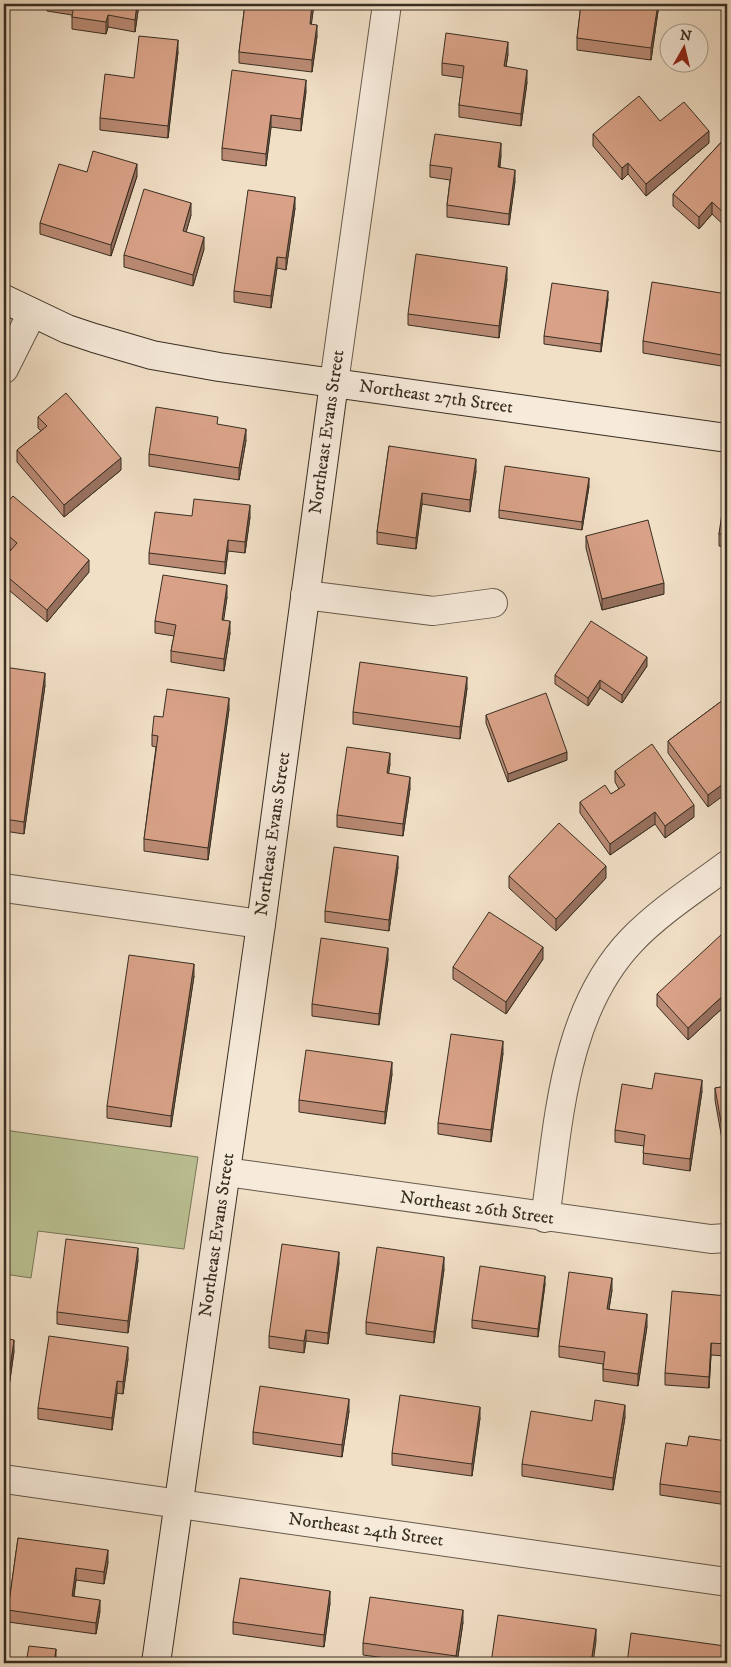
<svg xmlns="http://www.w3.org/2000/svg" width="731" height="1667" font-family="'IM FELL DW Pica',serif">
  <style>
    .green { fill: #bbc294; stroke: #7a785b }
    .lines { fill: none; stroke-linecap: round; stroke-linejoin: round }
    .street-casing { stroke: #665a4b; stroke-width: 30 }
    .secondary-casing { stroke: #382e22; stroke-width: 30 }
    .street { stroke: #f6eada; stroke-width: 28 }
    .secondary { stroke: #f6eada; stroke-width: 28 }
    .wall { fill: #bb8b75; stroke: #382e22 }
    .shaded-wall { fill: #98715f; stroke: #382e22 }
    .building { fill: #d9a288; stroke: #382e22 }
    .labels { text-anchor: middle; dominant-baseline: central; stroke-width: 4.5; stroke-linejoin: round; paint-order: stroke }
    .street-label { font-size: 18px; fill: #382e22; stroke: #f6eada }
  </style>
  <rect width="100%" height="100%" fill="#f1dfc6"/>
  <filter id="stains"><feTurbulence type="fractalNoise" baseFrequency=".004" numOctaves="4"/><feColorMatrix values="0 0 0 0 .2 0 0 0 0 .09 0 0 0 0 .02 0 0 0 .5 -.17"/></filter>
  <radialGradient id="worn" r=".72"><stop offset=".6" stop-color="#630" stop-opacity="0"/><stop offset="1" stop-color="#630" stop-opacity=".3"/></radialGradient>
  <polygon class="green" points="4,1130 198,1157 184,1249 38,1231 31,1278 4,1274"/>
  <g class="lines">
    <defs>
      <g id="street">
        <polyline points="4,369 32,313"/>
        <polyline points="334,383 387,4"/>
        <polyline points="305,595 433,611 493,603"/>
        <polyline points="4,888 261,924"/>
        <polyline points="226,1172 711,1239 727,1238"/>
        <path d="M545,1218C559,1124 562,1013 632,940C660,911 695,889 727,865"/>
        <polyline points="4,1479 727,1582"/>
      </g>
      <g id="secondary">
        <polyline points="4,299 67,329 94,338 152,355 219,367 727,438"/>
        <polyline points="156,1663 261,924 334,383"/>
      </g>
    </defs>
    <use href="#street" class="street-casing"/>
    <use href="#secondary" class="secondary-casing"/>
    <use href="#street" class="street"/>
    <use href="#secondary" class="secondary"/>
  </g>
  <g class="wall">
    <polygon points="4,4 27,4 26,8 4,5"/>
    <polygon points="47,4 139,4 135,32 108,27 106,34 72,29 72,15 47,11"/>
    <polygon points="245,4 314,4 311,24 317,36 312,72 239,63 239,52"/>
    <polygon points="508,4 546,4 545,9"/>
    <polygon points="581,4 659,4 651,60 577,50 577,38"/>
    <polygon points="178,52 168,138 100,130 100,118 134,78"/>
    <polygon points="508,54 506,66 527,82 521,126 459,117 459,105 463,78 442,75 442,63"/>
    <polygon points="306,91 301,131 271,127 266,166 222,160 222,148"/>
    <polygon points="660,121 709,143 646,196 628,174 622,180 593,146 593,134"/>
    <polygon points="727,136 727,228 712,214 699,229 673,206 673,194"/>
    <polygon points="501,155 500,167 515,181 509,225 447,217 447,205 450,180 430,177 430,165"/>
    <polygon points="87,172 137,176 111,256 40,234 40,223"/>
    <polygon points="295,208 286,270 277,268 271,308 234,302 234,291"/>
    <polygon points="191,215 186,232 204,249 193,286 124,267 124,255"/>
    <polygon points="507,279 499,338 408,325 408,314"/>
    <polygon points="727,294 727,367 643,353 643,341"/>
    <polygon points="608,299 601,352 544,344 544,336"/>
    <polygon points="38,417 121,470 64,517 17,462 17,450 41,431 38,428"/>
    <polygon points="246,440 239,480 149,466 149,454"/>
    <polygon points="389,446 476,471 470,512 422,504 416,549 377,544 377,532"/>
    <polygon points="589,486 582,530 499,518 499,510"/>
    <polygon points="727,492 727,547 719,546 719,534"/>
    <polygon points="4,506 89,572 47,622 4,586 4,558 11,550 4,544"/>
    <polygon points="192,516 250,517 245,553 228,551 225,574 149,564 149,553"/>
    <polygon points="586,536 664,594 602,610 586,548"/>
    <polygon points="227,597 223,620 230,633 224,671 171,662 171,651 174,636 155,633 155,621"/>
    <polygon points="647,666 622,703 600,688 588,706 555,684 555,675"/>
    <polygon points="4,667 45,685 24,834 4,831"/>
    <polygon points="467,688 460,739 353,724 353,712"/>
    <polygon points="727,697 708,807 668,753 668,741"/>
    <polygon points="229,709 208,860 144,851 144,839 156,747 152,746 152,735 163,717"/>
    <polygon points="486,715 567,760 508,782 486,723"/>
    <polygon points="390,764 388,774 410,788 403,836 337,827 337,815"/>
    <polygon points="615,771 694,817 665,838 655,824 610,855 580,813 580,802 611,794 619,789 615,782"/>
    <polygon points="398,867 389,931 325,922 325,911"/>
    <polygon points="509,876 606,878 556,931 509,888"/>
    <polygon points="727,939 727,1004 688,1040 657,1006 657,994"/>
    <polygon points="388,959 379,1025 312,1016 312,1004"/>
    <polygon points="543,959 506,1014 453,979 453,967"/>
    <polygon points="194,976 171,1127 107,1118 107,1106"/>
    <polygon points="503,1053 491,1142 438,1134 438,1123"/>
    <polygon points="392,1074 385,1124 299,1112 299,1100"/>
    <polygon points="727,1086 727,1167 715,1100 715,1088"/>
    <polygon points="652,1089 702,1091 690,1171 643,1164 644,1146 615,1142 615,1130"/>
    <polygon points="138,1260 128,1333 57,1324 57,1312"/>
    <polygon points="339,1263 328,1344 306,1341 304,1353 269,1348 269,1336"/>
    <polygon points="444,1269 434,1343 366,1334 366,1322"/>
    <polygon points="545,1284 538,1337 472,1328 472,1320"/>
    <polygon points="612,1290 609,1309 647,1326 638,1386 603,1381 603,1364 559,1357 559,1346"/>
    <polygon points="727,1296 725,1356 711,1355 709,1388 665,1385 665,1373"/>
    <polygon points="4,1338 14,1351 5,1415 4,1415"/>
    <polygon points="128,1359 123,1394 117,1393 112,1430 38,1419 38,1408"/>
    <polygon points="349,1411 342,1457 253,1444 253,1432"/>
    <polygon points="625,1417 613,1490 522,1476 522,1464 592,1421"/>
    <polygon points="480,1418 472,1476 392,1465 392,1453"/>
    <polygon points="727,1441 727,1505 660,1495 660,1484 687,1446"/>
    <polygon points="18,1538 108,1562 104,1584 76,1580 74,1596 100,1611 96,1634 8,1622 8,1610"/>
    <polygon points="330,1603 324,1647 233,1634 233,1622"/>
    <polygon points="463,1622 457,1663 423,1663 363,1655 363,1643"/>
  </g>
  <g class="shaded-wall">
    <polygon points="137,4 139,4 135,32 135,20"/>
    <polygon points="312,4 314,4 310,35 310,24"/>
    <polygon points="658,4 659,4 651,60 651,48"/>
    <polygon points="108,15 108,27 106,34 106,22"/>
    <polygon points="317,25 317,36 312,72 312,60"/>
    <polygon points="178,40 178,52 168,138 168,126"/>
    <polygon points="508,42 508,54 504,78 504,66"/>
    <polygon points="527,70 527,82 521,126 521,114"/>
    <polygon points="306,80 306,91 301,131 301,119"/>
    <polygon points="271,115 271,127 266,166 266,154"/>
    <polygon points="709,131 709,143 646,196 646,184"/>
    <polygon points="501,143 501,155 498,179 498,167"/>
    <polygon points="628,163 628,174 622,180 622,168"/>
    <polygon points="137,164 137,176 111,256 111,245"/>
    <polygon points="515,170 515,181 509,225 509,214"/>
    <polygon points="295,197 295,208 286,270 286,258"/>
    <polygon points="712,202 712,214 699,229 699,217"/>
    <polygon points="191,203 191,215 183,243 183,231"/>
    <polygon points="204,237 204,249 193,286 193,275"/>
    <polygon points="277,257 277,268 271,308 271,296"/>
    <polygon points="507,267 507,279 499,338 499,326"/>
    <polygon points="608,291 608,299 601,352 601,344"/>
    <polygon points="246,429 246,440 239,480 239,468"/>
    <polygon points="121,458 121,470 64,517 64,505"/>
    <polygon points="476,459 476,471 470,512 470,500"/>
    <polygon points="589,478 589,486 582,530 582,522"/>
    <polygon points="422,493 422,504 416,549 416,538"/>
    <polygon points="250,505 250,517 245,553 245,542"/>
    <polygon points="228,540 228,551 225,574 225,562"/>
    <polygon points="89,560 89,572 47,622 47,610"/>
    <polygon points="664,583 664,594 602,610 602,599"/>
    <polygon points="227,585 227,597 222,632 222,620"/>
    <polygon points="230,621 230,633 224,671 224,659"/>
    <polygon points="647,657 647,666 622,703 622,695"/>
    <polygon points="45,673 45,685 24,834 24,822"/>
    <polygon points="467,677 467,688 460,739 460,727"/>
    <polygon points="600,680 600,688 588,706 588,698"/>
    <polygon points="229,698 229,709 208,860 208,848"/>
    <polygon points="727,747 727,759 723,750"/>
    <polygon points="567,752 567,760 508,782 508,774"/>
    <polygon points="390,753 390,764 387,785 387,773"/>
    <polygon points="410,777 410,788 403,836 403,824"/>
    <polygon points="727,781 727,793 708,807 708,795"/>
    <polygon points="694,805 694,817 665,838 665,826"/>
    <polygon points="655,812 655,824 610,855 610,844"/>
    <polygon points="398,856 398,867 389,931 389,920"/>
    <polygon points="606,866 606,878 556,931 556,919"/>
    <polygon points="8,939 8,950 4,981 4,969"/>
    <polygon points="543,947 543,959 506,1014 506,1002"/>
    <polygon points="388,948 388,959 379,1025 379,1014"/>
    <polygon points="194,964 194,976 171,1127 171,1116"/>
    <polygon points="727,992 727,1004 688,1040 688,1028"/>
    <polygon points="503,1041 503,1053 491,1142 491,1130"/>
    <polygon points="392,1062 392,1074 385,1124 385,1112"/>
    <polygon points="702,1080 702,1091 690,1171 690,1159"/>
    <polygon points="138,1248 138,1260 128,1333 128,1321"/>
    <polygon points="339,1252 339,1263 328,1344 328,1333"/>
    <polygon points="444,1257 444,1269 434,1343 434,1332"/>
    <polygon points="545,1276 545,1284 538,1337 538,1329"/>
    <polygon points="612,1278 612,1290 607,1320 607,1309"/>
    <polygon points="647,1314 647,1326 638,1386 638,1374"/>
    <polygon points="727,1316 727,1328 725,1356 725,1344"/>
    <polygon points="306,1330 306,1341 304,1353 304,1341"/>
    <polygon points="14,1340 14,1351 5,1415 5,1403"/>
    <polygon points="711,1343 711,1355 709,1388 709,1377"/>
    <polygon points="128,1347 128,1359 123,1394 123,1382"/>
    <polygon points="117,1381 117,1393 112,1430 112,1418"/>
    <polygon points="349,1399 349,1411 342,1457 342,1445"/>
    <polygon points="625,1405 625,1417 613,1490 613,1478"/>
    <polygon points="480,1407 480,1418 472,1476 472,1464"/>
    <polygon points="108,1550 108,1562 104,1584 104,1572"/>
    <polygon points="76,1568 76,1580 72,1607 72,1596"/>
    <polygon points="330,1591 330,1603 324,1647 324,1635"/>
    <polygon points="100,1600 100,1611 96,1634 96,1623"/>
    <polygon points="463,1610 463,1622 457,1663 456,1663 456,1656"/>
    <polygon points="596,1629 596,1641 593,1663 591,1663"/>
    <polygon points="725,1646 725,1657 724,1663 722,1663"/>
    <polygon points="56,1649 56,1663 54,1663"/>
  </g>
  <g class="building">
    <polygon points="74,4 137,4 135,20 108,15 106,22 72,17"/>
    <polygon points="245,4 312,4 310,24 317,25 312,60 239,52"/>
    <polygon points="581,4 658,4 651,48 577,38"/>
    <polygon points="446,33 508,42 504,66 527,70 521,114 459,105 464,66 442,63"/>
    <polygon points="139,36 178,40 168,126 100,118 105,74 134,78"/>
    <polygon points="232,70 306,80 301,119 271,115 266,154 222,148"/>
    <polygon points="639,96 660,121 684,102 709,131 646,184 628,163 622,168 593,134"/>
    <polygon points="435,134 501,143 498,167 515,170 509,214 447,205 452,168 430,165"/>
    <polygon points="727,136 727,216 712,202 699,217 673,194"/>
    <polygon points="93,151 137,164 111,245 40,223 59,164 87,172"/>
    <polygon points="144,189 191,203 183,231 204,237 193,275 124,255"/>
    <polygon points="248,190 295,197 286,258 277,257 271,296 234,291"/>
    <polygon points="416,254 507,267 499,326 408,314"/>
    <polygon points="652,282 727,294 727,356 643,341"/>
    <polygon points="552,283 608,291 601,344 544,336"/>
    <polygon points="66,393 121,458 64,505 17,450 47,426 38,417"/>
    <polygon points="156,407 218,417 217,424 246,429 239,468 149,454"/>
    <polygon points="389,446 476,459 470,500 422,493 416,538 377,532"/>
    <polygon points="505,466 589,478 582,522 499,510"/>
    <polygon points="725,492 727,492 727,535 719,534"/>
    <polygon points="13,496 89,560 47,610 4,574 4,558 17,543 4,532 4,506"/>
    <polygon points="194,499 250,505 245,542 228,540 225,562 149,553 155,512 192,516"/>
    <polygon points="648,520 664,583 602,599 586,536"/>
    <polygon points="163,575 227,585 222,620 230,621 224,659 171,651 176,625 155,621"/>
    <polygon points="591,621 647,657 622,695 600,680 588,698 555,675"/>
    <polygon points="360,662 467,677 460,727 353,712"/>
    <polygon points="4,667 45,673 24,822 4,819"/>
    <polygon points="167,689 229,698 208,848 144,839 158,736 152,735 154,716 163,717"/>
    <polygon points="546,693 567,752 508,774 486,715"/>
    <polygon points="727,697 727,747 723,750 727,755 727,781 708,795 668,741"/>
    <polygon points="652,744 694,805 665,826 655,812 610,844 580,802 605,785 611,794 625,785 615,771"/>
    <polygon points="347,747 390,753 387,773 410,777 403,824 337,815"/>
    <polygon points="559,823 606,866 556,919 509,876"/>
    <polygon points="334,847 398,856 389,920 325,911"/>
    <polygon points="489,912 543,947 506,1002 453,967"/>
    <polygon points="722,934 727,939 727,992 688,1028 657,994"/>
    <polygon points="4,938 8,939 4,969"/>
    <polygon points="321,938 388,948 379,1014 312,1004"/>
    <polygon points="129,955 194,964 171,1116 107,1106"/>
    <polygon points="451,1034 503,1041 491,1130 438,1123"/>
    <polygon points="306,1050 392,1062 385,1112 299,1100"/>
    <polygon points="655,1073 702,1080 690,1159 643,1153 645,1135 615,1130 622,1084 652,1089"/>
    <polygon points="727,1086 727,1156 715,1088"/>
    <polygon points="66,1239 138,1248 128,1321 57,1312"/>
    <polygon points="282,1244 339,1252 328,1333 306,1330 304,1341 269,1336"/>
    <polygon points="377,1247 444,1257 434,1332 366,1322"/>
    <polygon points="480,1266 545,1276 538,1329 472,1320"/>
    <polygon points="569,1272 612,1278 607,1309 647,1314 638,1374 603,1369 605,1352 559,1346"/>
    <polygon points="672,1291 727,1296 727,1316 725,1344 711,1343 709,1377 665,1373"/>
    <polygon points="49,1336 128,1347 123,1382 117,1381 112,1418 38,1408"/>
    <polygon points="4,1338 14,1340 5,1403 4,1403"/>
    <polygon points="260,1386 349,1399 342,1445 253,1432"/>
    <polygon points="400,1395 480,1407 472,1464 392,1453"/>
    <polygon points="595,1400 625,1405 613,1478 522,1464 531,1411 592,1421"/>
    <polygon points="689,1436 727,1441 727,1493 660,1484 666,1443 687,1446"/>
    <polygon points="18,1538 108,1550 104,1572 76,1568 72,1596 100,1600 96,1623 8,1610"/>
    <polygon points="240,1578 330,1591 324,1635 233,1622"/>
    <polygon points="370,1597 463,1610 456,1656 363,1643"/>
    <polygon points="498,1615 596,1629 591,1663 491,1663"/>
    <polygon points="631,1633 725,1646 722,1663 627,1663"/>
    <polygon points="29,1646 56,1649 54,1663 26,1663"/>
  </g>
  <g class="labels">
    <g class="street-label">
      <text transform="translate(436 397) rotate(8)">Northeast 27th Street</text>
      <text transform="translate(327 432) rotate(-82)">Northeast Evans Street</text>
      <text transform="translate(273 834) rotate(-82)">Northeast Evans Street</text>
      <text transform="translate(477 1208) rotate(8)">Northeast 26th Street</text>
      <text transform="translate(217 1235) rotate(-82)">Northeast Evans Street</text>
      <text transform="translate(366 1530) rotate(8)">Northeast 24th Street</text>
    </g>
  </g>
  <rect width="731" height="1667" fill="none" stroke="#f1dfc6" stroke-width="20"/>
  <rect x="5" y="5" width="721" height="1657" fill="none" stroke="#382e22" stroke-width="2.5"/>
  <rect x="10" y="10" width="711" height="1647" fill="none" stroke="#382e22"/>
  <g transform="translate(684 48) rotate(8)"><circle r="24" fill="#f6eada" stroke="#aa9f90"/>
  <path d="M0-4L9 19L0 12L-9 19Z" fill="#8f2418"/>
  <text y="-8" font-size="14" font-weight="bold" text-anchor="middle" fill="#382e22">N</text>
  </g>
  <rect width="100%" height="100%" filter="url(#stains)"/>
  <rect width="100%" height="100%" fill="url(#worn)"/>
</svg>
